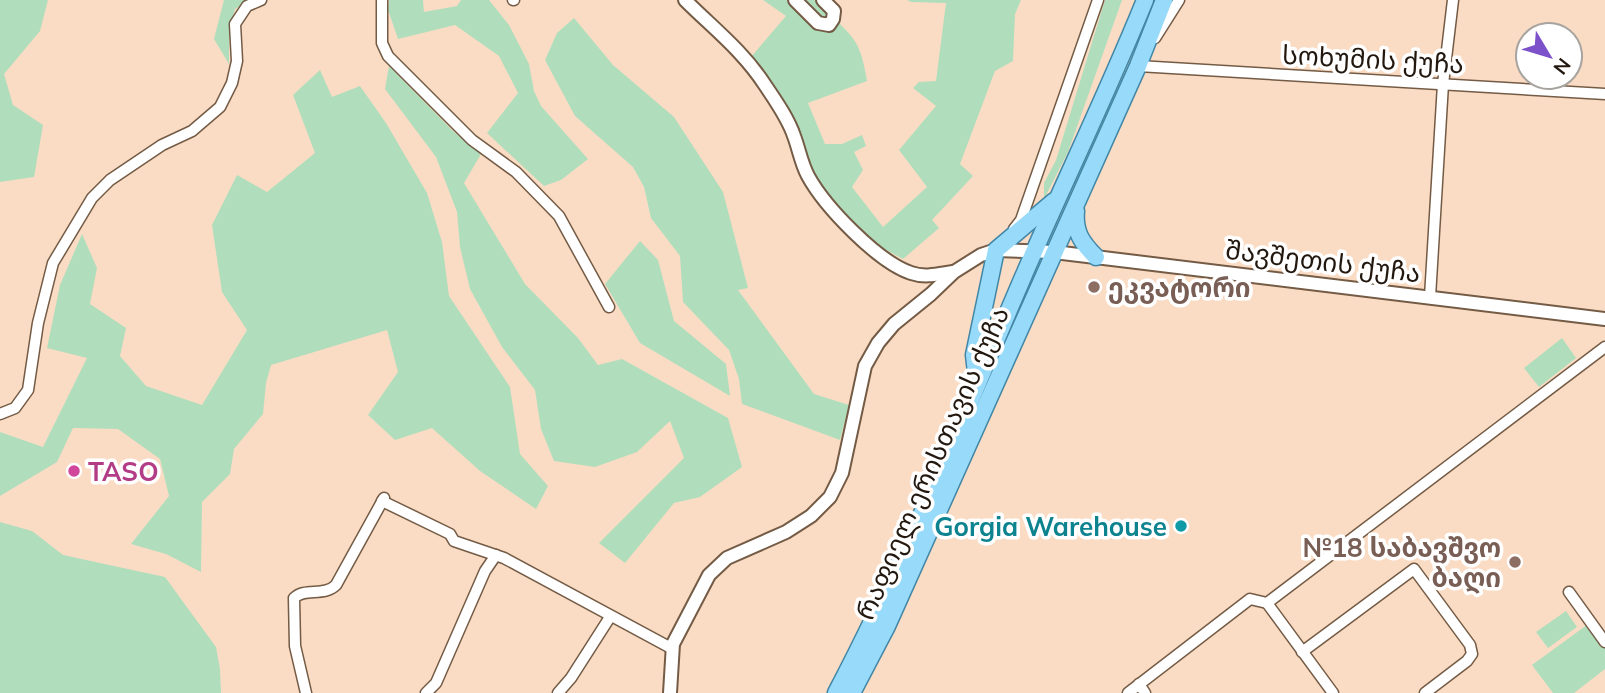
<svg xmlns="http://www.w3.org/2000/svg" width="1605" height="693" font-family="Mulish,'Noto Sans Georgian',sans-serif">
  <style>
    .green { fill: #b0debd }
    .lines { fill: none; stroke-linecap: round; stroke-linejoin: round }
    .minor-casing { stroke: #745b45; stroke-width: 13 }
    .tertiary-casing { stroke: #745b45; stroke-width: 16 }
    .primary-casing { stroke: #4286a5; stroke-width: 19 }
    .minor { stroke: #fff; stroke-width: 10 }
    .tertiary { stroke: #fff; stroke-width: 12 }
    .primary { stroke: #98dafa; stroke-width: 16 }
    .education-dot { fill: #8d6e63; stroke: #fff; stroke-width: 2.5 }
    .hotel-dot { fill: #d1479c; stroke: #fff; stroke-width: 2.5 }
    .culture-dot { fill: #0f9aa8; stroke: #fff; stroke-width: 2.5 }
    .labels { text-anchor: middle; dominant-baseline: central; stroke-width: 7; stroke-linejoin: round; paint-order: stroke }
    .street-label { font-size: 26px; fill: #22180f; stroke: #fff }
    .education-label { font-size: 26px; font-weight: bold; fill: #785e54; stroke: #fff; text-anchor: start }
    .hotel-label { font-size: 26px; font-weight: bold; fill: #b23c85; stroke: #fff; text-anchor: start }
    .culture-label { font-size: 26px; font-weight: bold; fill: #0d838f; stroke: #fff; text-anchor: end }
  </style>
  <rect width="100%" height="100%" fill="#fadcc4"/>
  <g class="green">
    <polygon points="0,0 48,0 40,31 4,74 13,105 43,125 34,177 0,182"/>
    <polygon points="224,0 250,0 235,9 229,29 229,64 214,39"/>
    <polygon points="389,0 423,0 424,12 457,6 461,0 489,0 509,25 529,64 534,91 541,106 588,159 561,180 544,186 487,133 518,93 499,56 455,25 398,39 388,10"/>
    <path d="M763,0H832L829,4C834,22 841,23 852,37C862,50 864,65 867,81L808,103L825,144H842L862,135L866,146L854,152L863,170L852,187L883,227L927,187L899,150L936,106L913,88L919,82L936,81L946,3L911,2L907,0H1021L1015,14L1013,61L995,71L960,164L973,176L932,220L939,228L903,259L873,243L829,200L809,172L751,57L786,16Z"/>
    <polygon points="1105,0 1122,0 1068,152 1044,199 1044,183 1056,160"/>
    <polygon points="574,18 613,65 674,117 723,192 748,288 738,290 814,394 849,405 840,440 742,404 739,379 729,350 683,302 680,256 651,218 644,187 633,167 575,116 545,60 557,33"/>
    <polygon points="389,66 453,131 481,154 464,183 525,284 578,338 598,365 622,359 728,418 742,467 700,497 674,503 625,563 599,543 684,458 670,421 637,452 595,467 554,461 541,429 535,390 502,347 470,289 460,247 457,212 436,157 385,89"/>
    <polygon points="320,70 332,97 360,86 386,123 427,193 442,242 449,296 510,387 520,454 548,486 536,509 480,471 432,428 395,440 368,415 398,372 387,330 271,365 266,383 263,414 234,449 230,474 202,502 201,572 166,554 131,544 169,496 160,459 118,429 73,428 57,462 0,496 0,432 43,447 87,358 47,348 60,285 82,234 97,268 90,304 126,328 120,356 146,386 202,405 247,330 222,292 212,225 237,175 267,192 315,153 293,95"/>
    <polygon points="640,241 658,260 674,321 726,364 730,396 640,343 605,284"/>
    <polygon points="1562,338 1576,358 1539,387 1524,368"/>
    <polygon points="0,522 32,531 63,555 165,577 216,647 220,669 221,693 0,693"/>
    <polygon points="1566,611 1577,627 1548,648 1536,632"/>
    <polygon points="1591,622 1605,642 1605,669 1574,693 1553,693 1532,665"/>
  </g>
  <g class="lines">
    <defs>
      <g id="minor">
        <polyline points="382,0 382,43 388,56 472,140 516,172 559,216 609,307"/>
        <polyline points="513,0 514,0"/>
        <polyline points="1155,38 1179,0"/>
        <polyline points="1140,63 1138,66 1605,94"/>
        <polyline points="1014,229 1021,220 1098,0"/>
        <polyline points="1430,297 1443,84 1453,0"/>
        <polyline points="0,414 15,408 28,390 38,323 53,263 92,198 110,180 162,145 192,131 220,107 232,83 237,61 235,24 247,6 261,0"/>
        <polyline points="382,501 450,534 454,541 504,558 671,648"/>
        <polyline points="1569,592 1605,642"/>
        <polyline points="1267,603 1333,693"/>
        <polyline points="1302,652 1414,569 1470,645 1472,654 1467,661 1425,693"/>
        <polyline points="1139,684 1145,693"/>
        <path d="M306,693L295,646L294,598C305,587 324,597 336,585L384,498"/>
        <polyline points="426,693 436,683 485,571 496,555"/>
        <polyline points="558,693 571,678 610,617"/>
        <polyline points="1128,693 1250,599 1267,603 1605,347"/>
      </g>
      <g id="tertiary">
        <path d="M685,0C713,28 743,51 765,85C775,100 788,118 794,136C799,149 801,163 808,176C825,207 878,262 911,273C925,278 939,274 953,272"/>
        <polyline points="795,0 818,23 829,25 833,19 834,11 823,0"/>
        <polyline points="670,693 673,644 709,575 727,558 786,532 811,516 830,497 842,473 865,366 878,343 894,324 931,294 954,272 981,255 996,250 1054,252 1605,319"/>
      </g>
      <g id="primary">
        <path d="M1076,211C1074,232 1082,243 1096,257"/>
        <polyline points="977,381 974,355 996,250 1054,201"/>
        <path d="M836,693C907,558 963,417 1023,277C1063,184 1107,94 1145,0"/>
        <polyline points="852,693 887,626 1138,66 1164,0"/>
      </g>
    </defs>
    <use href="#minor" class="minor-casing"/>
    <use href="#tertiary" class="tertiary-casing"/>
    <use href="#primary" class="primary-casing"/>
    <use href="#minor" class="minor"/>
    <use href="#tertiary" class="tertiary"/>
    <use href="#primary" class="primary"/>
  </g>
  <g class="education-dot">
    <circle cx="1094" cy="287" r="7"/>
    <circle cx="1515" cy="562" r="7"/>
  </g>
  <circle class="hotel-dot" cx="74" cy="471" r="7"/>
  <circle class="culture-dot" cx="1181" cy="526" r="7"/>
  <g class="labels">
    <g class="street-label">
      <text transform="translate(1373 59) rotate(3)">სოხუმის ქუჩა</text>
      <text transform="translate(1323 261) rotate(7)">შავშეთის ქუჩა</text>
      <text transform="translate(932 463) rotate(-66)">რაფიელ ერისთავის ქუჩა</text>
    </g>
    <g class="education-label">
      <text x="1108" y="287">ეკვატორი</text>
      <text x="1501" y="547" text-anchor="end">№18 საბავშვო<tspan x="1501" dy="30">ბაღი</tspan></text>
    </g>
    <g class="hotel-label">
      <text x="88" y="471">TASO</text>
    </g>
    <g class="culture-label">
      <text x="1167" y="526">Gorgia Warehouse</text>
    </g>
  </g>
  <g transform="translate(1549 56) rotate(128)"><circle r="33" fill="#ffffff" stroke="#a7a39f" stroke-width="2"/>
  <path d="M0-5L12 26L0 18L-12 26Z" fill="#7c51ca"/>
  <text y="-10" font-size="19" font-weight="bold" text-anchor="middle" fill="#22180f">N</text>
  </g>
</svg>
